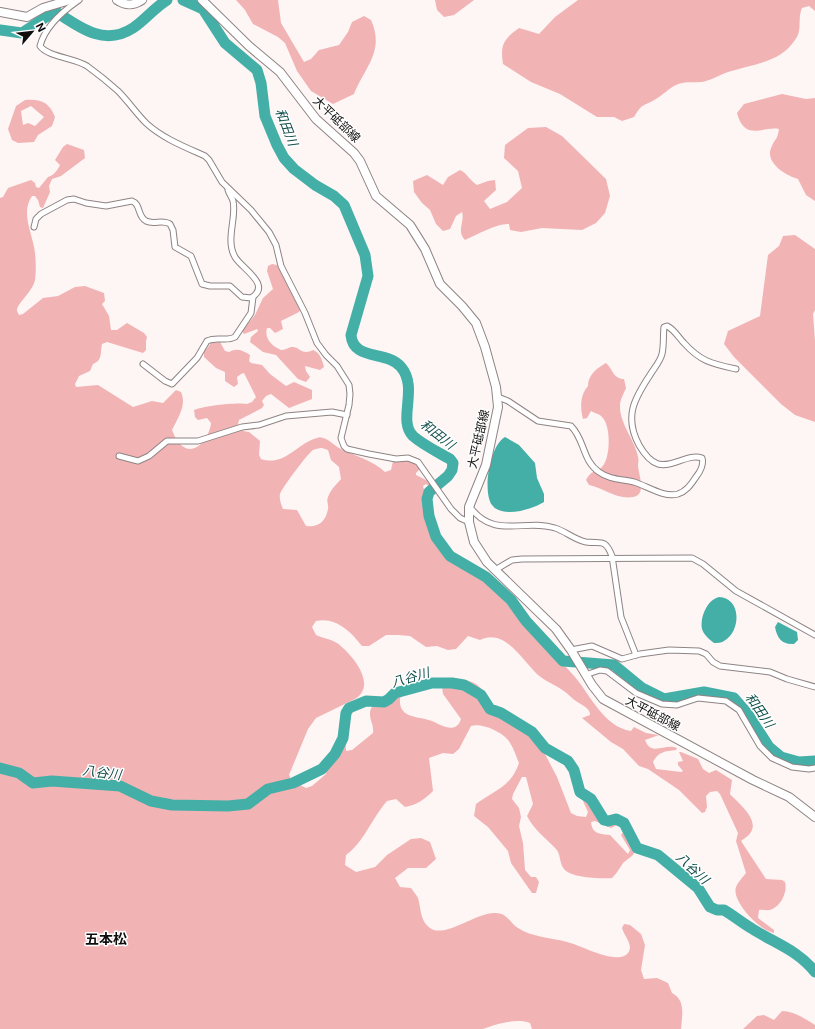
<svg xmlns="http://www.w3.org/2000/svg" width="815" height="1029" font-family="Inter,'Noto Sans JP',sans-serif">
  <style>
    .forest { fill: #f2b3b4; fill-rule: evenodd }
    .water { fill: #44afa7 }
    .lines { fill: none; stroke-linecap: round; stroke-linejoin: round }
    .river { stroke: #44afa7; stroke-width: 11 }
    .minor-casing { stroke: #8e8484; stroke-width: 7 }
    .primary-casing { stroke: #8e8484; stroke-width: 10 }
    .minor { stroke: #fff; stroke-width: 5 }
    .primary { stroke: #fff; stroke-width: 8 }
    .labels { text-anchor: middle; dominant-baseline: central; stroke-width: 3; stroke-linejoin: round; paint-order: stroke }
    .street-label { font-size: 12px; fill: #100d0d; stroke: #fff }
    .water-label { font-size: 13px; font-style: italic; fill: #114f4b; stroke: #fff }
    .quarter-label { font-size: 14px; font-weight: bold; fill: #100d0d; stroke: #fff }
  </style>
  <rect width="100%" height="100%" fill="#fef5f5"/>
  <g class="forest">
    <path d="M236,0H278L281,23L304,62L311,59L319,50L339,45L348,32L352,22L364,16L371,20C385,51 365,67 354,94L333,104L311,91L297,71L285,43L278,37L253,24L245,10Z"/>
    <polygon points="435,0 474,0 454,15 444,17 437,10"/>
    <path d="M578,0H815V11L809,6L802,8C797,20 803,30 795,40C780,63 752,64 728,72C721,74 714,79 706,81C696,84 686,80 676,85C669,88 663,95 656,99C643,107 643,102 634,117L622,121L614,117H597L560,94L531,82L503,64C500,44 504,39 519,28L539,34L555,17Z"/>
    <path d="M782,94L806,99L815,98V201L806,195L798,179C786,176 763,162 772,146C776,137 777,141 779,129C762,126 745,142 737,113L744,104Z"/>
    <path d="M25,100C41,99 49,102 55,117L52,126L38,135L34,142L18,143L12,140L8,129L16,106ZM31,106L44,117L35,126L28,123L23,125L21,111Z"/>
    <path d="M546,127L562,136L606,179L610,196L605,213L596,223L582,230L542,228L521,232L510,230L509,224C498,223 476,235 465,240C456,231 465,222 462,212L456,216L450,229L443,231L436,224L430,210L422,203L414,192L413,181L427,175L443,185L448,177L460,170C468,174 469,180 477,185L488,181L495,180L496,190L484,201L490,209L507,202L522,188L518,171L504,158L505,145L528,128Z"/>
    <path d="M67,144L84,150L85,158L61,176L52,179L49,186L50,192L43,208L40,207L38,200L35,196H32C20,213 33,234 35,253C36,261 36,272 35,280C32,293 16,304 17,311L19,315L23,314L43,298L58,296L75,287L85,286L104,293L105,301L102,304L109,316L111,330H117L127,323L144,333L147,337L146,341V350L143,353L107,342L102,344C100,353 103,360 93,364L90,371L79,376L75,384L76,387L98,385L133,407L152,401L163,403L176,390L181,392C187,405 178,418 172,430C174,434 176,441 180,444C194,459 210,437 211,423L207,418L198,420L195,417L194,410C203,406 237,402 247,404L252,402L256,397L244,373L241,374L237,377L238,384L234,387L225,381V372L216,368L204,357V352L211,343L220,342L225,351L229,352C237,348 242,350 250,355L249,361L251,363L262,365L270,374L286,386L294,382L312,390V399L289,408L271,394L266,396L262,401L264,405L262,408L239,420L238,424L243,431L249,432L260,441L259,455L261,459C285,467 297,443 317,438C319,437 321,437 323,438C328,439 334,445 339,448C355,456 372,460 385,472L391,470L393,461C403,460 414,460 420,469L416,473V475L430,482L432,485L430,487L426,484L423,486L425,493L423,500L426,505C422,524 435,543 448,556C454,562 464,566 471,571C483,578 495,587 505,597C514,608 522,620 531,631C545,646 561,661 575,677C591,696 604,727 631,731L634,727L646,733L659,735L645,740C651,757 665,743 677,748L676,750C665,751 658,752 653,762L656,769L681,772L683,771L678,765V762L683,761L679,752H681L698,759L703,769L709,773L716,770L732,780L730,794C737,802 757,817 752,830C750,835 745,838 741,841L766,879L782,880L785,882C788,892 780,908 769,910C766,911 763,909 759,910L758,918L774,930V933C760,931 731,901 736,887C738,882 743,877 746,873L736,841L738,833L720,794L717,791L710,792L706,796L707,807L705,812L702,813L679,790L648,769L639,766L623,749L611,742L582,718L590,715C591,707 576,703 571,697C560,686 549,684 538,675C522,660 505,628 480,640L468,636L456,649L448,650L437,646L426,647L410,636L398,635H386L369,646H362C350,631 336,617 316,621L312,627L316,635C322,638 331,639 337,643C352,654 378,685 355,699L316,718L308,729L289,775L292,781L306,788L312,786L326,774L327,761L343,729L345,732L346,751L352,750L373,733C374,725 370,721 370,714C369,697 409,688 422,682H427L421,691L404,695L400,698C398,719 418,716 432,721C441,725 456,735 461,719L443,694L442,686C454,676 475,678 484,692C487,696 488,702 490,706L500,710L517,723L530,730L535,735L557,777L571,813L577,816L586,817L588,812L583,801L584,798H587L603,822L608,824L616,823L617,825L611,828L595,821L591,822C592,834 600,834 610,835L628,854L630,850L621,835L625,830C631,834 638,848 633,855C630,858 626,860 623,863C619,869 617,873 612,878C601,879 571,878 564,869C559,863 561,854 556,849C546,838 534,830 527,816L533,804L526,777H522L513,794L512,799L519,808L521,817L519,826L523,843L525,870L531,877H536L539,882L536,893H532L511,863L508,851L488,827L474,816L476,804C495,790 511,787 519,763C516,756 513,746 508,740C500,731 482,723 471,726L459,749L453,754L443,753L429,758L433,791C425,799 417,805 405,807L396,799L387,801C372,818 364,842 346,855L345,865L356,872L375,867L387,855L411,839L421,838L430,842L436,859L426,868H408L395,878L400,887L411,888C413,891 416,894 418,898C421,908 420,921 430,928C445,939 478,911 496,913C507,913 510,923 518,928C531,937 553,938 567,942C583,946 598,956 614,957C618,958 625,957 628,953C634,945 624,936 622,928L624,924L630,925L641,934L645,945L641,970L644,979L657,978L668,983L672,993C686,1000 682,1016 681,1029H532L530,1023C517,1018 496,1024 483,1029H0V198L3,197L8,188L31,180L35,183L36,187L39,188L48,177C54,175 57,171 60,165L55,160L63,147ZM322,448L328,450L331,460L339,467L341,479C336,485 331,489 328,497C326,501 329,505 328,509C326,521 318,528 306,526L297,510L283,509C281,504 279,499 280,494C282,488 308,453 313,450C315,449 319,448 322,448Z"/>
    <polygon points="795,235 815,249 815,310 813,314 815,341 815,422 795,415 781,404 734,357 724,344 728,331 760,316 768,255 779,246 783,236"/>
    <path d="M272,264L277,265L300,310L299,312L281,321L283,329L275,333L270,328H267C264,339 272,346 281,350C285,350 287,348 291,347C300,346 301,356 313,350C320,353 322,359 324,367L320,370L305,366L306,371L310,377L306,382L298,379L276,355L263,352L250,342L251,337L258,331L257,329L244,334L242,331L255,315L263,298L273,289L267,271L268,266Z"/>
    <path d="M606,363C613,369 613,379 624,379L626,388C624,393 620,400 620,405C619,423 635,440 638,457C639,460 638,463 638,466C639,476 647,495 633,497C618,500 603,488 589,485L586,480C593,468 595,474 602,467C611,458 611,425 602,417C600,414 594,413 591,411L587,418L583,419C580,407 580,395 588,386C588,375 597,368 606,363Z"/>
    <path d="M782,1011C793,1011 806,1019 815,1025V1029H743L757,1016L764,1015L774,1020Z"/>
  </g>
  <g class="water">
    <path d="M505,437L519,445L535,463L537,478L544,494V502C533,509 502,519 492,505C482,491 490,445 505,437Z"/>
    <path d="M719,597C742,598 741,632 724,641C721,643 717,643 714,643C709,639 704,635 702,629C700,617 707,600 719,597Z"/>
    <path d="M778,622L797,632L798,640L794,644C782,645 777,638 775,627Z"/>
  </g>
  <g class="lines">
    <g class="river">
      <path d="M183,0L203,9L225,43L257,70L261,83L265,116L277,145L284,158L294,169L315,185L334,196L344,205L365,255L368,276L351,335C353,361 387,350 401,367C419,388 397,420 413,436C423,445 438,452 450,459L453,463L452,470L448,476L429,492L427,499L429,516L436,537L450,556L486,577L511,600L526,621L563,661L614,665L642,688L664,699L704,692L734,698L747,713L769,747L781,757L799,762L815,761"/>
      <path d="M0,30L22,33L55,11C79,27 104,47 133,28C145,20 154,8 167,0"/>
      <path d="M0,768L19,773L33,783L52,781L120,786L151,801L172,805L228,806L248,804L268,789L293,783L322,769L335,754L343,738L346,713L349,708L366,701L384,702L389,699L395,693L432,683H452L464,685L481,695L490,709L501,713L532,732L545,748L568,761L574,770L580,792L591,799L604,820L608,821L616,819L624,823L637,848L658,855L698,888L710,907L717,910H724C734,916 741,922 751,928C774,943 798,950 815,972"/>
    </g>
    <defs>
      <g id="minor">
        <path d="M79,0C63,11 45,26 40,46C48,57 75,58 87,66C98,74 108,82 118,91C128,101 136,113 146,123C162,138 185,147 205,156L209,160L222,182L251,210L269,232L276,245L281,266L305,313L317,343L326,355L337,366L349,385L350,394L349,405L341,438L344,446L347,449L369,454L396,459L408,458L418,462L451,509L460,518L469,522"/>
        <path d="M34,227L36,219L41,214L67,200L74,199L86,203L106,206L132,201C141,204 137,216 146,221C154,225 162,219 170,224L173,230L175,247L191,256L202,284L210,286H230L242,297L251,298C273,285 241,268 235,257C225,240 237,217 233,201C232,197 229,194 228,190"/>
        <path d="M143,364L165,381L172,384L197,358L207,341C217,336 226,342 235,337L251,313L253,297"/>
        <path d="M498,397L508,401L538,421L571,426C585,440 582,460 599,472C610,480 622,479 634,482C647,486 664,498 678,494C687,491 691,484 696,477C700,472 704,464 702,458C688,453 673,468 658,464C649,461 643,452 639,445C624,417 634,399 650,375C654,368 660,362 662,354C664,346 663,335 664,327L667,326C675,330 678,337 684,343C701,362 713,364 736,369"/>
        <polyline points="119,456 138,461 149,456 167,441 198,441 242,427 259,425 286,416 332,412 347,415"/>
        <path d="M470,507C494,540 525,518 555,528C565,531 575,540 586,542C601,544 605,538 612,556L621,617L636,655"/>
        <polyline points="495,570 512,560 522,559 692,558 703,564 736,591 815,635"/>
        <polyline points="571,650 592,646 622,659 640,654 669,650 699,651 706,654 713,662 720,666 770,672 787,679 815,687"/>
        <polyline points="585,675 600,670 607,671 636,693 662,704 677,705 698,698 726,701 739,710 760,746 772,758 792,767 809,769 815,768"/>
      </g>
      <g id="primary">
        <path d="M117,0C126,6 133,6 142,0"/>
        <polyline points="202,0 249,46 280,72 316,119 354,153 360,161 376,196 410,225 425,249 440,284 462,306 476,323 485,347 496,387 498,407 486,465 469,507 469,522 474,542 487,562 556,629 571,650 592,685 603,699 753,780 789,797 815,817"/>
        <polyline points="0,12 27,17 43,8 70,0"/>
      </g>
    </defs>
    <use href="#minor" class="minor-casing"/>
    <use href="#primary" class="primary-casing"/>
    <use href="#minor" class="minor"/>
    <use href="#primary" class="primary"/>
  </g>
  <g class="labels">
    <g class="street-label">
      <text transform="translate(337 119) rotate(44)">大平砥部線</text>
      <text transform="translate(478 439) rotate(-77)">大平砥部線</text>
      <text transform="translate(653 713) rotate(28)">大平砥部線</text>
    </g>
    <g class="water-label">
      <text transform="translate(287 127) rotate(69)">和田川</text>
      <text transform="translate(438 434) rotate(38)">和田川</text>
      <text transform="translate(410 677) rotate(-16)">八谷川</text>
      <text transform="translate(760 710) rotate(55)">和田川</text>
      <text transform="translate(102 772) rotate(7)">八谷川</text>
      <text transform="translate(693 868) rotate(43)">八谷川</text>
    </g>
    <g class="quarter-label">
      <text x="106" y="938">五本松</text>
    </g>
  </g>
  <g transform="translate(32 32) rotate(62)" stroke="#ffffff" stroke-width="3" paint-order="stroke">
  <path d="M0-3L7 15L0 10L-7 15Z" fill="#100d0d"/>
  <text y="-6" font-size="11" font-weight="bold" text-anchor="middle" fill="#100d0d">N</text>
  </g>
</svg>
